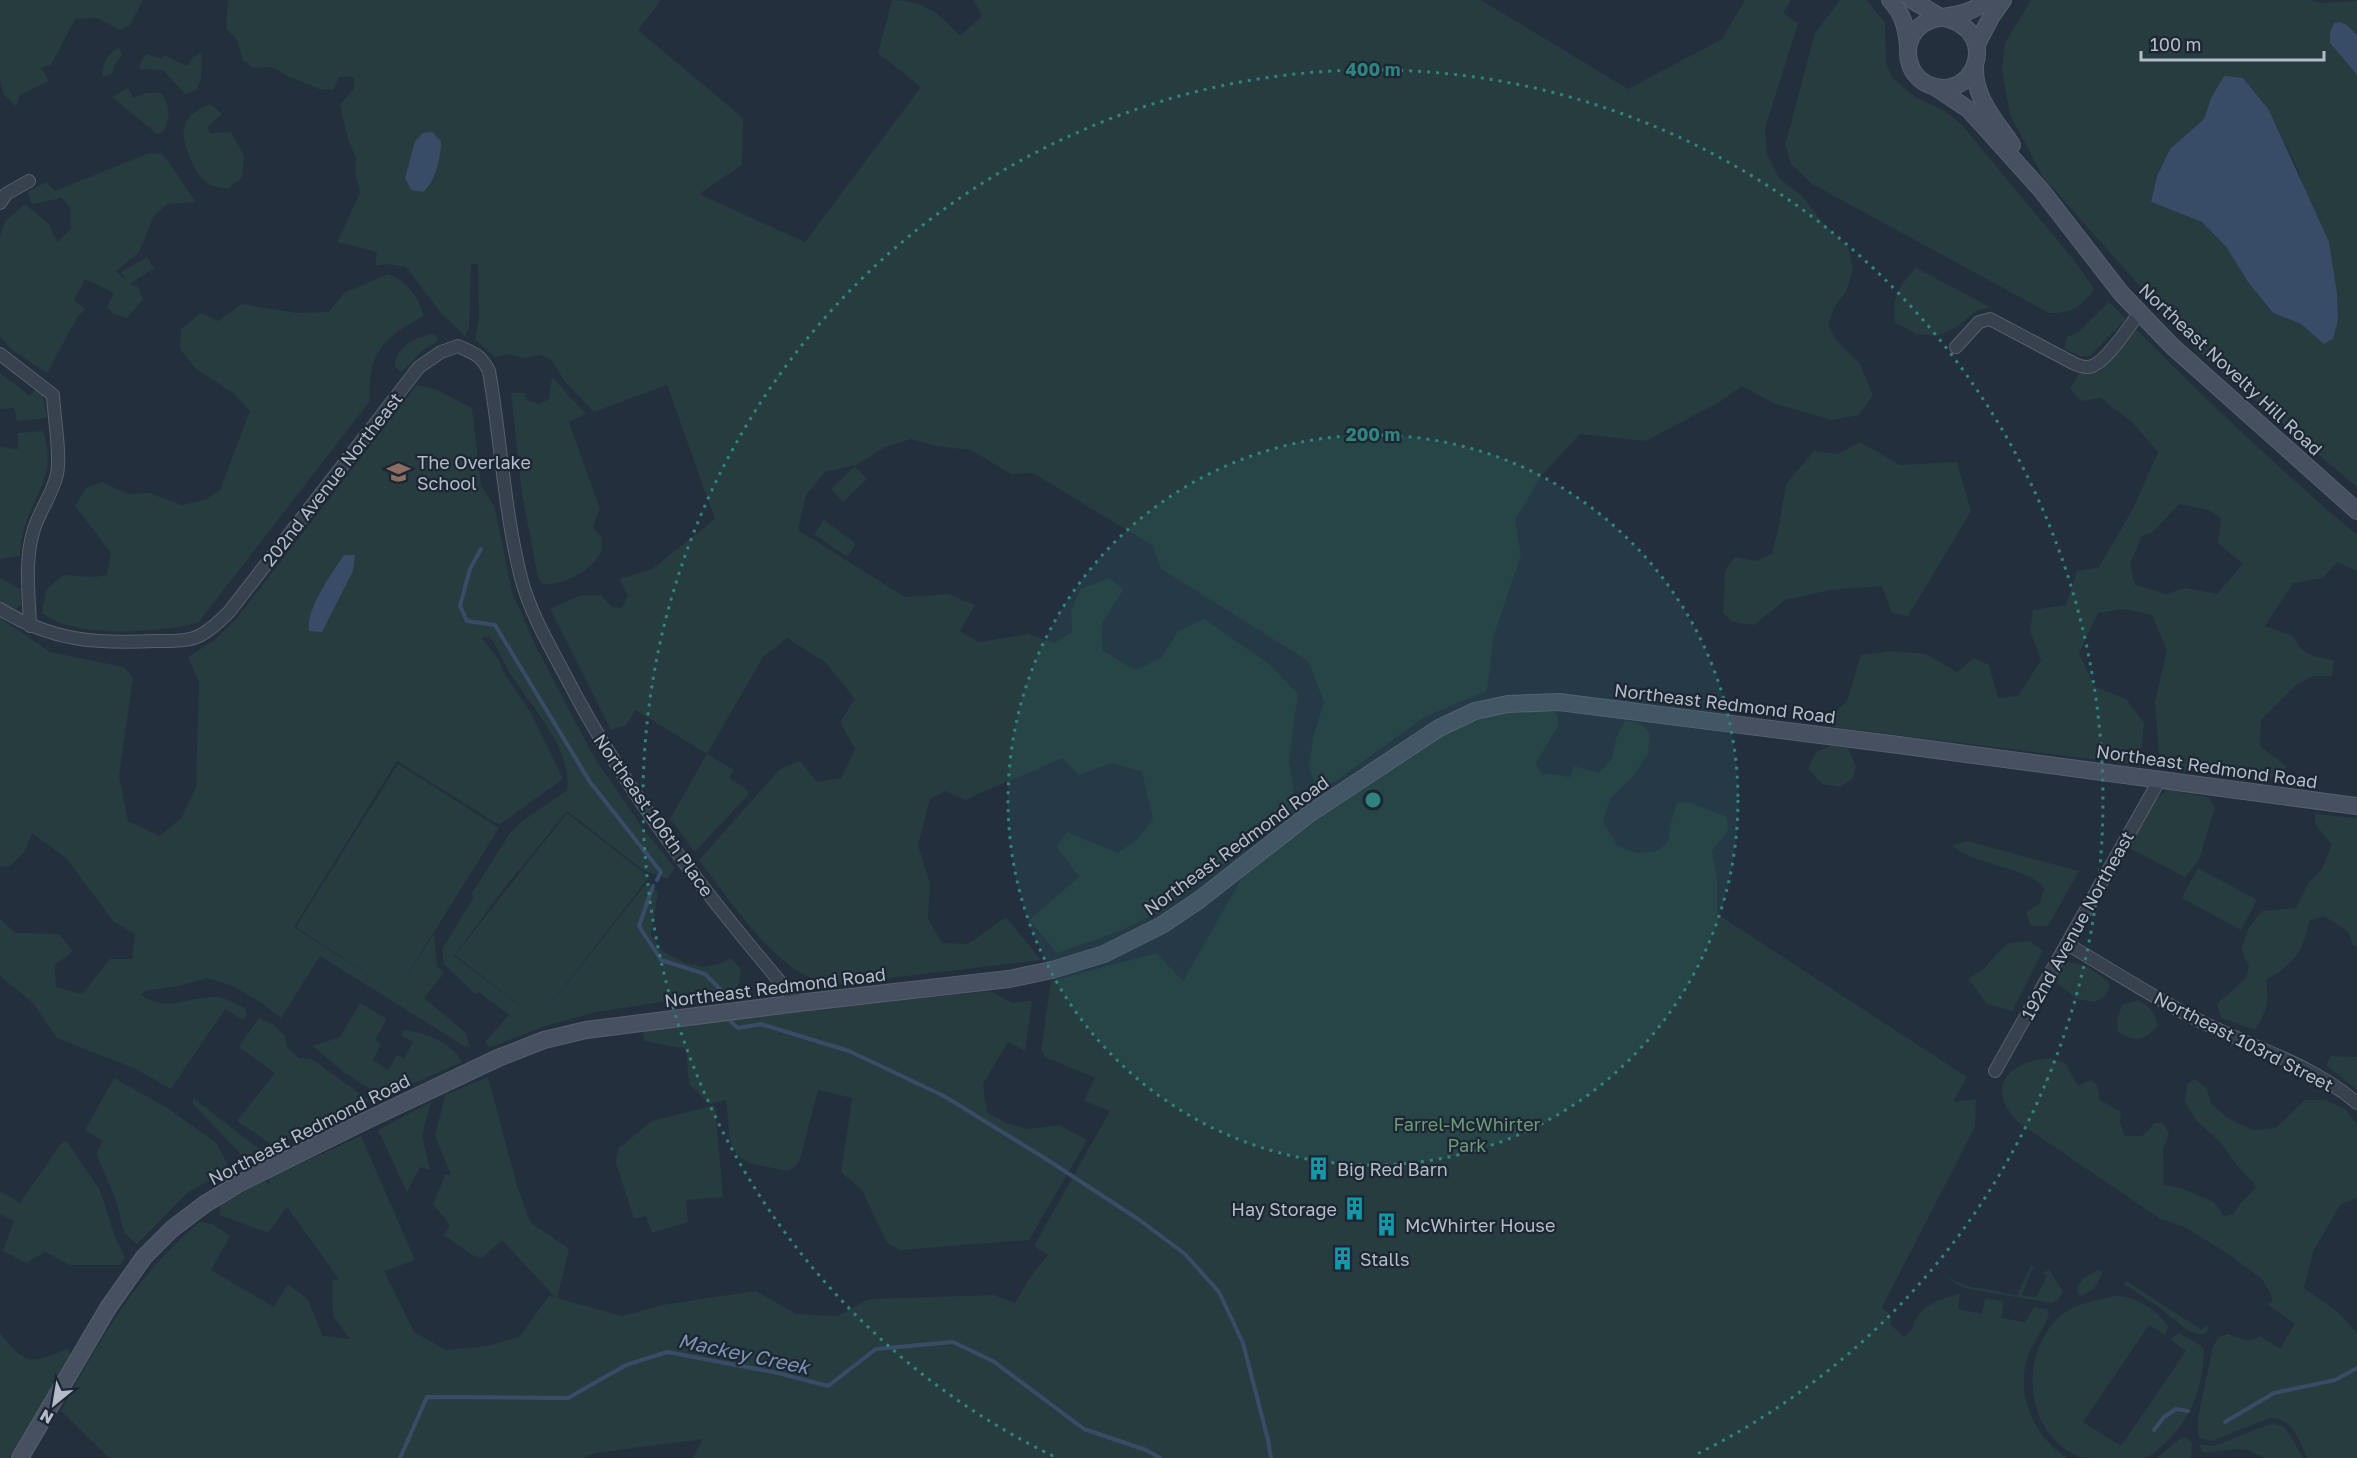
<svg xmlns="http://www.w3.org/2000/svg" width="2357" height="1458" font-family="'Golos Text',sans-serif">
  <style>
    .green { fill: #263c3f; fill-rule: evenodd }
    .water { fill: #394c67 }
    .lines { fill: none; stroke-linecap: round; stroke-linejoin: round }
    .stream { stroke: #394c67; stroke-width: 4 }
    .street-casing { stroke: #565f6c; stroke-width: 14 }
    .secondary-casing { stroke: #565f6c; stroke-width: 18 }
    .street { stroke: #38414e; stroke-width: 12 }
    .secondary { stroke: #465061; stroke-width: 16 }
    .ring { fill: none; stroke: #308480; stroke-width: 3; stroke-dasharray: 3 6 }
    .labels { text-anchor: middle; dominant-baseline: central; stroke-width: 4.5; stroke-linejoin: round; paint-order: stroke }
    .street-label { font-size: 18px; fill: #b4bcc9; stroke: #1d2633 }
    .poi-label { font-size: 18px; fill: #b4bcc9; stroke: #1d2633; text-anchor: start }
    .park-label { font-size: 18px; fill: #6b9a76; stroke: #1d2633 }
    .water-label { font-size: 20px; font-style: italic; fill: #7c92b1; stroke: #1d2633 }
    .centre { fill: #308480; stroke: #1d2633; stroke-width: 3 }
    .ring-label { font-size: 18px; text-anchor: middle; font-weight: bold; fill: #308480; stroke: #1d2633; stroke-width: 4.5; stroke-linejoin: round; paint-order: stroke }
  </style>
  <rect width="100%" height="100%" fill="#242f3e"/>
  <g class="green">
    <polygon points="0,0 143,0 130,25 120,30 97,18 75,19 51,65 41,68 49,81 20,95 16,106 3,94 0,79"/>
    <path d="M228,0H661L638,30L743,118L742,165L699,194L805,242L921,87L878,53L892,0C924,0 940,14 960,36L982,16L973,0H1481L1628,89L1722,39L1745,0H1791L1783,13L1798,24L1765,128L1767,154L1780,179L1803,197L1824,224L1849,249L1853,270L1846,292L1834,307L1828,325L1836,340L1860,364L1873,395L1859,415L1832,420L1775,404L1742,386L1721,401L1646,441L1580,434L1542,475L1515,520L1521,555L1494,635L1487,691L1425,717L1333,783L1316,786L1309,768L1313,737L1324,702L1308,661L1161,569L1153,546L1033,473L1011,474L971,450L936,446L911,439L885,447L856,465L825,472L806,495L798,530L905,597L948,594L975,605L960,631L978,642L1029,634L1054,643L1072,632L1071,611L1080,589L1109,578L1124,589L1103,621L1102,650L1135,670L1161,658L1178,631L1204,619L1268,663L1298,694L1289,760L1296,807C1249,843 1203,884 1152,915C1123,932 1089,942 1057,953L1029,920L1079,877L1057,847L1067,832L1118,853L1136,840L1153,820L1142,772L1112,763L1079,775L1062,758C1030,774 998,784 966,800L945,791L930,799L918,845L930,883L928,919L942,943L968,944L1006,917L1041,960L840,984C832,982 821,982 813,979C770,962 727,897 699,860L780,769L800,761L817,782L841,778L855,749L840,722L855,699L826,663L787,638L763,657L707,754L734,770L729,778L748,790V795L695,852L670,819L707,754L636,710L626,725L611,730L550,609L581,595H601L612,607L622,608L628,595L619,579L652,569L715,519L667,385L594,412L566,383L551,360L541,355L524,358L510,354L495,357L475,339L479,318L478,265L471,263L469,327L465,336L441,313L406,267L386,264L375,266L377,252L337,242L360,193L355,172L356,159L348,139L340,105L354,88V77H339L333,90L319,89L287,76L273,67L253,68L243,60L237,40L226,28Z"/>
    <path d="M1840,0H1867L1885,23L1886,63L1893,79L1917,98L1945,111L1962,125L2077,264L2094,289C2083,307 2069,314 2049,313L1812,184L1791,164L1785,145L1815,33Z"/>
    <path d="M2031,0H2310L2322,3L2357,1V35C2350,28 2345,20 2335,23L2330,33V43L2357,75V487L2197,351L2043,177L2010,115L2002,70L2005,43ZM2243,78L2269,110L2298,170L2337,294L2338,320L2333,339L2324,344L2301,324L2273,313L2248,282L2227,248L2202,222L2151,202L2157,176L2170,149L2204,119L2211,98Z"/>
    <path d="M119,47L122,55L113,67V73L103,77C100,64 108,54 119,47Z"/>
    <polygon points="202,52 201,78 196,91 185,94 163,70 141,69 139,66 146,54 162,59 164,55 187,66 193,57"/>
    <path d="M128,88L133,98L147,93H161C171,107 171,117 163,132L157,134L112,97Z"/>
    <path d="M210,104L222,114L207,127L211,133L231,132L244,156L242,178L227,189C222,188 214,187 209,184C201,180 194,167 190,158C179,131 180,116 210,104Z"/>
    <polygon points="162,153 196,202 167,204 154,216 139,252 116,271 127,281 121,272 147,257 154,268 130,284 138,287 143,299 127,318 114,314 107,307 114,293 85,279 74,300 85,309 78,316 47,373 12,350 0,337 0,236 5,221 25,204 49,224 57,242 71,229 70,208 62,198 32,204 27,192 46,182 55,191 147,154"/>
    <path d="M1916,268L1990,307L1976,311L1958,326L1937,336L1916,334L1895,322C1892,296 1899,286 1916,268Z"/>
    <path d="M388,274C407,281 419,297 424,316C384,336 367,354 370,401L198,623C159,632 101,636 63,624C56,622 49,617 42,614L46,590L63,575L94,577L107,575L111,553L75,506L86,488L102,482L128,494L149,493L182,505L204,500L220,490L250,411L233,393L196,369L180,349L181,329L201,313L218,321L242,304L297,313L329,312L344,293Z"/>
    <polygon points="2109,302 2126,319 2090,356 2080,356 2064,349 2067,337 2078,332"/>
    <path d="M2137,330C2208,402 2280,470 2357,535V571L2337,562L2323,578L2293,583L2265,626L2293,636C2301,655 2315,657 2334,660L2332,676H2313L2295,686L2261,720L2260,746L2287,767L2271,778L2230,776L2160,768L2155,702L2167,650L2152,615L2124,609L2098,613L2079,653L2094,686L2126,699L2144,723L2140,765L1832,727V715L1847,701L1861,655L1890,651L1926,654L1957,672L1974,658L1989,665L1998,698L2018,696L2041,660L2030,631L2033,610L2066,605L2077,571L2099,567L2134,507L2158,452L2133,423L2101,398L2081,401L2070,389L2079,374L2100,371ZM2179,504L2208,510L2221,518L2218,543L2243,564L2217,594L2185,588L2166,594L2135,585L2130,564L2142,536L2153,532Z"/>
    <path d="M432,334L437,337V342L423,350L402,372L395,367C394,347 415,338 432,334Z"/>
    <polygon points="0,373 30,396 38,387 43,395 47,418 17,421 14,408 0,409"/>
    <path d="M552,377L586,414L569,422L600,509L593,527L602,538C601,542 602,548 601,552C593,570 559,589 541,583L538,577L522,494L511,393H525L527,400L539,404L549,399Z"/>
    <path d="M417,385L435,389L472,408L481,485L495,508L512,592L536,647L594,757L644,830L675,868L667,879L643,870L567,811L501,892L454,956L535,1017L455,955L567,813L649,877L538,1020L645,885L658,891L651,935L662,951L685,963L703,967L719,964L731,958L741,969L738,989L728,995L674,1000L596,1012L542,1027L494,1046L489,1047L485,1042L509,1015L479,992L475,994L444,964L442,949L473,899L472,893L510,833L520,823L567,790C572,748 531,707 510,673C503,661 497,648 490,636L482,638L499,660L504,673L531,713L563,779L499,825L397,761L294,927L396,993L296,927L398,764L499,828L397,991L434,934L437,966L444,973L424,998L465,1032L470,1047L464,1046L320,956L281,1018L260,1002L233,986L207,978L179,986L145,991L141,995C171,1013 184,997 214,997C224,996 236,1004 245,1008L247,1014L243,1020L225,1009L171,1089L136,1069L57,1038L32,1002L0,976V919L16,933L59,934L73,951L55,965L56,987L82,994L110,959H132L135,934L114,922L66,858L32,833L25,851L10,866L0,867V618L50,652L124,667L133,678L119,776L128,821L160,836L182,817L196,787L199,682L188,657L216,639L237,618Z"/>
    <path d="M43,431C57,475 37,489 24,528C21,537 21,547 20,556L0,559V447L18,449V433Z"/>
    <polygon points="1860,442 1900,465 1957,462 1971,511 1908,616 1892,613 1882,586 1830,590 1785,600 1754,625 1733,622 1723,613 1725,571 1735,557 1756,561 1772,554 1779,526 1786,484 1814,451 1838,454"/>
    <polygon points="855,466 867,479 843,502 831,489"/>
    <polygon points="824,520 856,544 847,557 814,534"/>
    <polygon points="0,578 20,589 21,605 15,610 0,602"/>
    <path d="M1510,709L1556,712L1559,725L1536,763L1541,773L1570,777L1574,766L1599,773L1612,759L1616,738L1625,721L1640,723L1650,734L1648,754L1633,777L1610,799L1603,822L1618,846L1637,853L1657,851L1668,842L1671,822L1677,803L1689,802L1727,817L1728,831L1712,851L1717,877V914L1967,1077L1953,1102L1976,1099L1975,1127L1882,1307L1890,1315L1891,1325L1904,1337L1912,1330C1917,1306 1939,1299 1960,1294L1958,1309L1982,1314L1985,1298L2004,1301L2001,1318L2025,1322L2034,1307L2047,1309L2049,1315C2044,1329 2033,1342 2028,1356C2015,1394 2034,1437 2067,1458H693L703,1439L595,1453L583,1458H109L61,1411C101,1338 134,1277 200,1222L213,1224L230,1236L211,1270L274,1307L288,1284L308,1300L323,1336L350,1339L333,1316L332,1281L339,1279L287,1207L268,1233L220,1215V1204L264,1181L270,1184L269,1178L361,1136L415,1260L384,1271L414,1332L446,1350L486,1346L519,1337L549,1296L555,1297L502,1240L482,1258L472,1255L444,1235L450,1225L433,1204L445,1175H451L435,1136L445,1095L488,1077L517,1185L530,1222L569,1249L557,1298L622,1316L662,1305L756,1291L796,1314L837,1316L869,1299L994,1295L1015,1303L1031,1276L1048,1255L1034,1246L1110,1111L1084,1101L1095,1078L1045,1057L1041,1050L1051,981L1156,953L1183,981L1252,860L1437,732Z"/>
    <polygon points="1831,746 1848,748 1856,767 1852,779 1840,787 1822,784 1808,769 1816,752"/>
    <polygon points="2168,790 2208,797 2215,807 2199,860 2185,877 2129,848 2153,802"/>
    <path d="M2315,814L2357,818V946L2353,945L2348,932L2324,916L2309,921C2303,954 2294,963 2266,980C2269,1002 2267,1011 2255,1030L2221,1018L2217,1004L2246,978L2249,967L2241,949L2248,929L2262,911L2296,908L2308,883L2322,869L2332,845L2315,824Z"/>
    <path d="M1967,841L2079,871L2048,926H2031L2026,912L2040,903L2044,887C2024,867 1979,866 1952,846Z"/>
    <polygon points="2198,868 2257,900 2241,930 2182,898"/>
    <polygon points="2030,941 2043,951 2012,1011 1987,1004 1968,979 1985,968 1998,952 2009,943"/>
    <path d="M2066,962C2082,962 2100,973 2110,985L2105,996L2095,1002L2077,999L2057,983V974Z"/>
    <polygon points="991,991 1012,1003 1032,1001 1025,1051 1008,1042 983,1084 987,1112 1006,1123 1026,1129 1059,1125 1087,1140 1029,1240 900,1250 887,1243 862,1190 841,1172 852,1098 818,1090 800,1160 794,1168 787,1171 749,1163 737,1155 730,1142 726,1100 710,1104 689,1084 686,1049 644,1041 642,1028"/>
    <path d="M2138,1000C2151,1007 2155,1013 2158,1026C2143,1041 2137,1043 2118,1032L2117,1020L2122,1005Z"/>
    <path d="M360,1003L387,1019L375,1040L381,1044L373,1060L388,1070L397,1055L404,1058L413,1042L401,1035L404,1030C426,1033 451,1041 462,1062L383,1097L342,1071L313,1046L340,1037Z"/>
    <polygon points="259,1018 274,1025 285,1036 287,1047 299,1058 312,1059 370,1101 274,1146 237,1121 275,1073 239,1047"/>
    <polygon points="2331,1056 2357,1057 2357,1090 2326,1065"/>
    <path d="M2051,1058L2066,1064L2078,1086L2091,1080L2097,1085L2100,1100L2121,1112L2120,1123L2125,1136H2142L2155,1123H2163L2169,1134L2163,1150L2164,1185L2181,1188L2214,1202L2224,1216L2234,1214C2241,1198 2250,1198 2256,1186L2236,1164L2220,1142L2196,1120L2184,1101L2188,1084L2195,1079L2207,1089L2211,1104L2229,1119L2253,1130L2276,1128L2305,1100H2326L2345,1109L2357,1124V1198L2340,1205L2313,1252L2304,1288L2339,1313L2357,1333V1458H2307C2300,1441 2292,1417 2270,1418L2212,1441L2202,1439L2198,1435V1418L2213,1346L2219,1337L2228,1334C2240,1338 2249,1344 2260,1336L2280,1349L2295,1324L2268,1305L2272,1301L2271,1294L2262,1279L2234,1258L2187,1228L2159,1218L2019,1123C2014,1117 2007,1110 2005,1104C1992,1071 2026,1060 2051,1058Z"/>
    <polygon points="114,1078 169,1109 216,1143 228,1165 215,1177 187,1193 137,1244 124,1233 116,1200 96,1153 103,1141 85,1130"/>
    <polygon points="193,1098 262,1151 247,1161 193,1104"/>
    <polygon points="431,1102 422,1135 430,1170 420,1167 407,1192 378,1130"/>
    <polygon points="715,1105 723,1197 686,1200 688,1222 652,1233 646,1216 634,1219 616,1163 618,1149 652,1121"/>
    <polygon points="66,1140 100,1190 114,1234 125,1258 120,1265 70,1265 45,1252 26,1263 3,1251 14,1221 0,1214 0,1191 20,1203 60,1145"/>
    <polygon points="2031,1265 2036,1268 2032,1269 2022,1295 2036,1297 2047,1276 2043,1273 2049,1270 2063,1291 2058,1300 2052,1303 1974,1290 1962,1287 1946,1277 1967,1286 2017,1295"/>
    <polygon points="2097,1270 2102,1271 2102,1275 2094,1289 2082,1296 2078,1294 2077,1287 2083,1279"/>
    <polygon points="2126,1281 2202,1330 2206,1325 2209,1328 2207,1332 2201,1335 2187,1330 2157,1306 2124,1284"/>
    <path d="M2113,1296C2134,1295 2156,1309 2168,1326L2165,1335L2149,1325L2083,1422L2121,1446L2186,1351L2170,1339L2178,1333L2197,1343L2204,1349C2203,1388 2191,1421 2162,1446C2157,1451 2150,1457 2143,1458C2134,1458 2124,1458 2115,1458C2105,1458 2089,1458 2079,1457C2025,1433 2018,1357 2058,1318C2072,1304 2095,1301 2113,1296Z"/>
    <path d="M0,1333C27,1366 29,1365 68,1348L71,1355L30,1427L9,1458H0Z"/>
    <polygon points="2272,1423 2285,1427 2303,1458 2264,1458 2249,1450 2238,1449 2203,1453 2199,1444 2214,1446"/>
    <polygon points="2186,1437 2192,1443 2191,1458 2157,1458 2181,1438"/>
  </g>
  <g class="water">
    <polygon points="2340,22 2347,25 2357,35 2357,75 2330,43 2330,33 2334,23"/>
    <polygon points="2224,76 2243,78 2269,110 2329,242 2337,294 2338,320 2333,339 2324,344 2301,324 2273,313 2248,282 2227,248 2202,222 2151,202 2157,176 2170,149 2204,119 2211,98"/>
    <path d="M432,132L441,141C441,157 436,181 423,192L411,190L405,178L415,141L423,133Z"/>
    <path d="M344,555H355L353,571L322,632L309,631C306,608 331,575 344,555Z"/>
  </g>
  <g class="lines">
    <g class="stream">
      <polyline points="481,549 470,569 460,606 467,621 495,625 590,782 661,872 657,880"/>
      <polyline points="653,886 639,926 661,960 705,974 720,989"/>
      <polyline points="731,1022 738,1028 761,1024 849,1051 944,1096 1043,1157 1138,1219 1185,1254 1219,1292 1243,1343 1268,1440 1271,1458"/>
      <polyline points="2225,1422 2274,1393 2335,1380 2357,1368"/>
      <polyline points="2154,1430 2164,1417 2176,1409 2188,1411"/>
      <polyline points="400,1458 427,1397 568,1398 626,1365 667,1352 778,1373 828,1386 876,1349 953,1342 993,1361 1084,1429 1146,1450 1160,1458"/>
    </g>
    <defs>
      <g id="street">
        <polyline points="0,203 6,194 29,181"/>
        <path d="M1956,347L1979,322L1990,319L2073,363C2077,365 2083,367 2087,367C2103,368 2130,325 2140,312"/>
        <path d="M0,354L53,395C54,417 61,454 57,474C53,493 40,510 34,529C24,560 29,594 30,626"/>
        <path d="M0,609C52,641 96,644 155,641C169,641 188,642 201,635C212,629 220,621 229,612L419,367L441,352L458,346C475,354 480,354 489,371C501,440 504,510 521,578C530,612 548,643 564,673C626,794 710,900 798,1003"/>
        <path d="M2067,944C2108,968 2148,994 2190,1016C2246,1046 2308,1061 2357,1103"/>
        <polyline points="1995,1071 2160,779"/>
      </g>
      <g id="secondary">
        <path d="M1890,0C1903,14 1906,26 1908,45"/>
        <polyline points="1912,0 1942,18"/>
        <path d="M1945,18C2003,32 1973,106 1927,84C1919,80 1912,72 1910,64C1906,52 1908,39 1917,29C1934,10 1963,23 1986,0"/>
        <polyline points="1977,44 1991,17 2003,0"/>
        <path d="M1975,68C1974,98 1996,121 2012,145"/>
        <polyline points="1935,87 1968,109 1980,122 2042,191 2121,293 2172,346 2357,511"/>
        <polyline points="20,1458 108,1308 144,1257 172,1229 205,1204 238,1184 363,1122 498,1058 544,1040 586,1030 798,1003 1009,979 1052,970 1104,954 1162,925 1199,900 1309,814 1439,728 1475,711 1508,704 1559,702 1891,744 2357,806"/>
      </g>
    </defs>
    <use href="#street" class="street-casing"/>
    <use href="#secondary" class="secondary-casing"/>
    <use href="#street" class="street"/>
    <use href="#secondary" class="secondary"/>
  </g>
  <circle cx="1373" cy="800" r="365" fill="#308480" fill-opacity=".12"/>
  <g class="ring">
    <circle cx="1373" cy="800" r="365"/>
    <path d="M1053 1456A730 730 0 1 1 1693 1456"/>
  </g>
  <defs>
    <symbol id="school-bare" viewBox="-9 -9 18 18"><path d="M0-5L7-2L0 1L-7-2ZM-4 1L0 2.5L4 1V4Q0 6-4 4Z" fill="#8d6e63" stroke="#1d2633" stroke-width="2.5" paint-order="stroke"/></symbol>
    <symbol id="building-bare" viewBox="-9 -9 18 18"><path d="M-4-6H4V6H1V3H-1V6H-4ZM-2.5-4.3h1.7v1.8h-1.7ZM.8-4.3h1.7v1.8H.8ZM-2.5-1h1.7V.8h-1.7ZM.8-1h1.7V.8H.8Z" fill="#0f9aa8" stroke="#1d2633" stroke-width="2.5" paint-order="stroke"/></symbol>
  </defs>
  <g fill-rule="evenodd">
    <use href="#school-bare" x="382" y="456" width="33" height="33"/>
    <use href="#building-bare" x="1302" y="1152" width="33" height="33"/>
    <use href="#building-bare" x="1338" y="1192" width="33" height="33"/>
    <use href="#building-bare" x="1370" y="1208" width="33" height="33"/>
    <use href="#building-bare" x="1326" y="1242" width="33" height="33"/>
  </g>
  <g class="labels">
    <g class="street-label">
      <text transform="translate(2231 369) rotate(43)">Northeast Novelty Hill Road</text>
      <text transform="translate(332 479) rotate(-52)">202nd Avenue Northeast</text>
      <text transform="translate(1725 703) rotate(7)">Northeast Redmond Road</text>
      <text transform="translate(2207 766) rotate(8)">Northeast Redmond Road</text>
      <text transform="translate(654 815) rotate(55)">Northeast 106th Place</text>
      <text transform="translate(1236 845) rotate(-36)">Northeast Redmond Road</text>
      <text transform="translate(2077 925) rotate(-61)">192nd Avenue Northeast</text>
      <text transform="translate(775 987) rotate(-7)">Northeast Redmond Road</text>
      <text transform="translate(2244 1041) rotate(27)">Northeast 103rd Street</text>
      <text transform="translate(309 1129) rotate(-27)">Northeast Redmond Road</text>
    </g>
    <g class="poi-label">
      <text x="417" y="462">The Overlake<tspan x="417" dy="21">School</tspan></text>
      <text x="1337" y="1169">Big Red Barn</text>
      <text x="1337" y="1209" text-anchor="end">Hay Storage</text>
      <text x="1405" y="1225">McWhirter House</text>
      <text x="1360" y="1259">Stalls</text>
    </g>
    <g class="park-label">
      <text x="1467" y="1124">Farrel-McWhirter<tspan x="1467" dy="21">Park</tspan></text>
    </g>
    <g class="water-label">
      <text transform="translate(744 1353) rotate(12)">Mackey Creek</text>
    </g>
  </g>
  <circle cx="1373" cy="800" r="9" class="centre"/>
  <g class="ring-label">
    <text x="1373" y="76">400 m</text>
    <text x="1373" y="441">200 m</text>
  </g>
  <g transform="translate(54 1404) rotate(210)" stroke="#1d2633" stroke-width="4.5" paint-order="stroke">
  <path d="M0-4.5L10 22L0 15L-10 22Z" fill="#b4bcc9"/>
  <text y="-9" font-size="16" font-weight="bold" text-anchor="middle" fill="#b4bcc9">N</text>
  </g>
  <path d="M2141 51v9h183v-9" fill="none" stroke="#b4bcc9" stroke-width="3"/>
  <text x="2150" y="51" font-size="18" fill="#b4bcc9" stroke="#1d2633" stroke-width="4.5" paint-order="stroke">100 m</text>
</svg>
